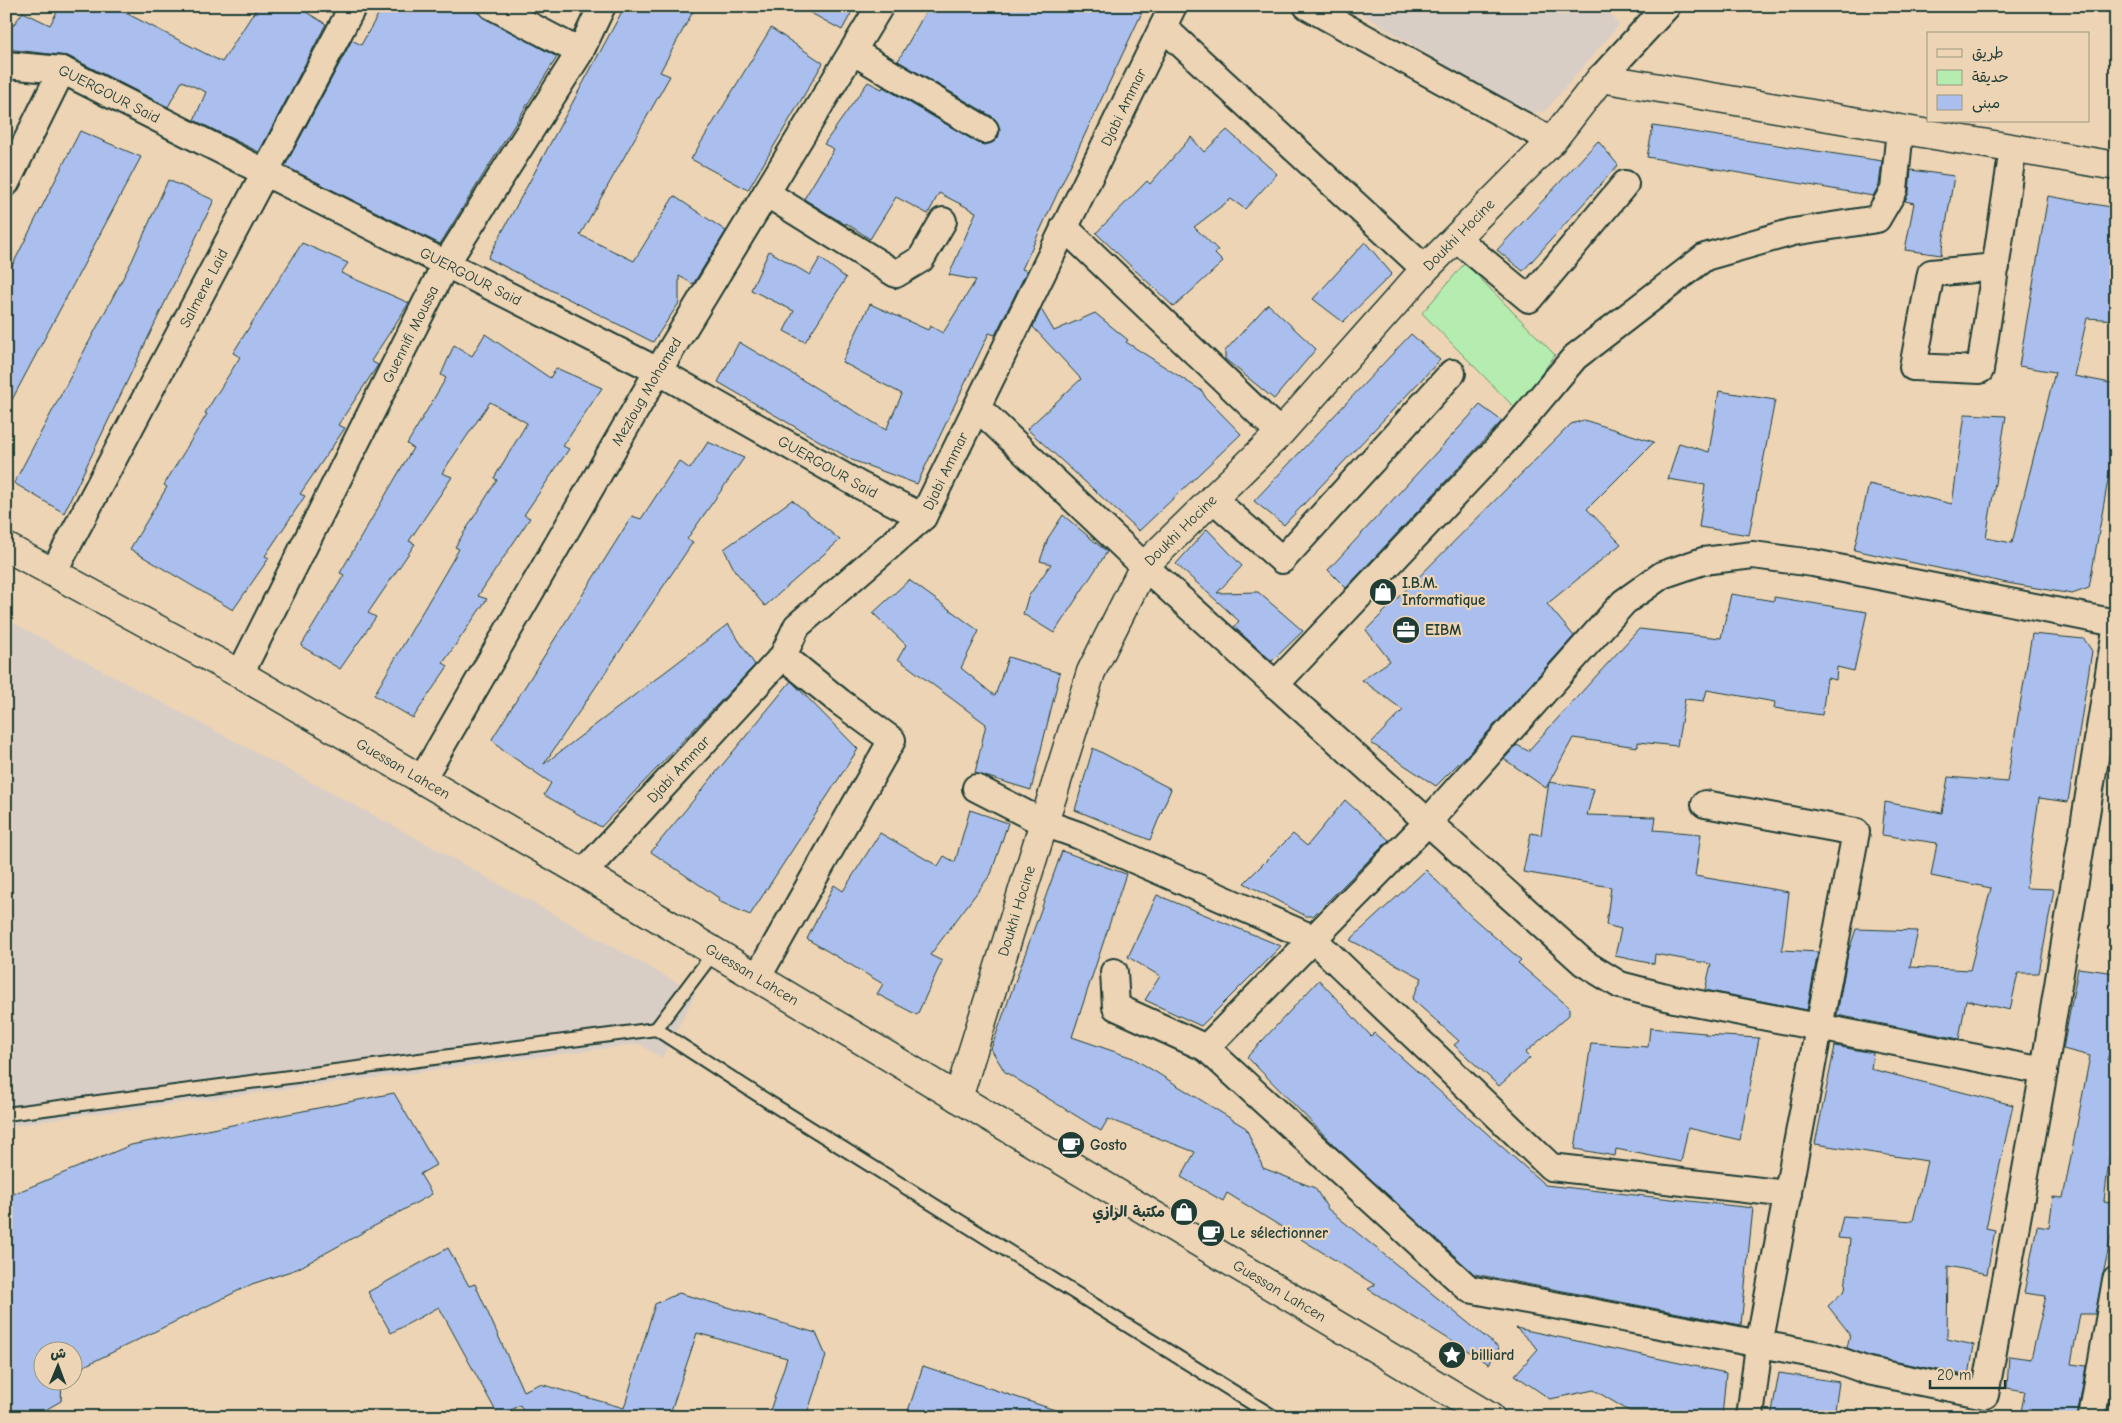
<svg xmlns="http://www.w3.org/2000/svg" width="2122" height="1423" font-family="'Comic Neue','Playpen Sans Arabic',sans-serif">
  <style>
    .built { fill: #d9cec6 }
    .green { fill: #b5edb0; stroke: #6a9572 }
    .building { fill: #aabfed; stroke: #1f3d34 }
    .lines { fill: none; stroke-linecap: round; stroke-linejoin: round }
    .service-casing { stroke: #1f3d34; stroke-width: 16 }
    .minor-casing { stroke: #1f3d34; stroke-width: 30 }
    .tertiary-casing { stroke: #1f3d34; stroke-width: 31 }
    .secondary-casing { stroke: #1f3d34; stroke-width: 31 }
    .service { stroke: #edd4b5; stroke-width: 12 }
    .minor { stroke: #edd4b5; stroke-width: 26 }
    .tertiary { stroke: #edd4b5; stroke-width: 28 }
    .secondary { stroke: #edd4b5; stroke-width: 28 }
    .labels { text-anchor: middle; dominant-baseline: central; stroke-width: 4.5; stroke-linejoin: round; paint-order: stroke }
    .street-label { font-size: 15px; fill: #1f3d34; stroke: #edd4b5 }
    .poi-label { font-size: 15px; font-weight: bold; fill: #1f3d34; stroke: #edd4b5; text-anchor: start }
  </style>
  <rect width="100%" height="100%" fill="#edd4b5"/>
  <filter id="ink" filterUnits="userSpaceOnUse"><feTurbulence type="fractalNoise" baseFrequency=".02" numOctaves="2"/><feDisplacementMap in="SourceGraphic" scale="10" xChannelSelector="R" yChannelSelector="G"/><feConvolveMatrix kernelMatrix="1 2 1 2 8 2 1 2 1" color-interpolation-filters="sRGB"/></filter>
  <g filter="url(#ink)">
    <g class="built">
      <polygon points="1349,6 1604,6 1619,25 1545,111 1533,113 1450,68"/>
      <polygon points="6,619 405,832 696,993 662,1058 639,1044 78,1116 6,1127"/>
    </g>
    <polygon class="green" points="1465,263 1555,355 1516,409 1422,313"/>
    <g class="building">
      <polygon points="60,6 112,6 222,62 258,6 296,6 326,24 259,152 194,120 206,92 182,81 168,107 68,56 6,49 6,35 23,12 50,25"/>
      <polygon points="383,6 465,6 557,57 440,244 285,166 352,40 361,45"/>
      <polygon points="625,6 696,6 660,72 670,76 580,235 634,261 674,196 726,231 693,284 679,276 679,303 653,342 488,258"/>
      <polygon points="798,6 855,6 842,30"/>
      <polygon points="929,6 1145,6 1022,269 1027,271 995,335 989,333 917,484 852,460 718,382 739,342 886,430 902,394 842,362 870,304 928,330 930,326 943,333 976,280 949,275 976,212 939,193 928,214 896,197 870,239 846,223 846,225 804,199 834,149 824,144 868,82 882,89 883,87 978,143 984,145 992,143 998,138 1000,130 998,123 993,117 898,61"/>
      <polygon points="771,28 823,63 748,190 691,159"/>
      <polygon points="1653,126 1882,161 1879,185 1873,196 1647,157"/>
      <polygon points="1227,130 1277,174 1245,209 1231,199 1194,227 1218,250 1215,254 1223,262 1174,307 1096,233 1147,181 1150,184 1191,137 1204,152"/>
      <polygon points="80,131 141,157 6,411 6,278"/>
      <polygon points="1598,141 1618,165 1523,271 1497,250"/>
      <polygon points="1911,170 1954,176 1941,255 1905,250 1914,203 1905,201 1909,192"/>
      <polygon points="168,180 214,200 64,513 14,483 132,261"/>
      <polygon points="2048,196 2116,208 2116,320 2087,318 2074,376 2116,384 2116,435 2089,588 2072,594 2007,583 1854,550 1869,484 1952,504 1965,414 2006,416 1986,538 2012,543 2055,372 2019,366"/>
      <polygon points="1365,242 1392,274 1343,322 1313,299"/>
      <polygon points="302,243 348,263 341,273 409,303 371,361 378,365 338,425 345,428 300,494 305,496 265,556 269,558 233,610 130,549 167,487 164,485 207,414 205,413 240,357 233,353"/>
      <polygon points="769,251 810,275 820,258 846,278 805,342 784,331 794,311 751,290"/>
      <polygon points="1268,304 1316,349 1274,399 1225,359 1225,351"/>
      <polygon points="1041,309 1054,331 1095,313 1128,340 1126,342 1202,391 1206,398 1241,434 1139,531 1027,429 1081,379 1033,327"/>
      <polygon points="485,334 550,378 556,368 602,388 563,446 569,449 524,515 530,518 478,596 487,599 443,663 448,666 413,718 374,695 459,549 455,547 497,480 494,478 527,423 490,402 442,473 452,477 409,541 415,544 368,613 376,617 340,669 301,646 344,575 340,573 413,448 407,444 446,378 441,375 454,345 472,356"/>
      <polygon points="1411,334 1440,360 1284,525 1254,501"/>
      <polygon points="1719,391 1775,400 1749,535 1699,527 1705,485 1668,479 1679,443 1709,452"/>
      <polygon points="1480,405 1502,421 1346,588 1328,570"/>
      <polygon points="1584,420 1654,442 1587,509 1621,544 1547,604 1574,636 1468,754 1436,786 1371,743 1403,710 1362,680 1390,661 1366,630 1571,424"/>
      <polygon points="708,442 744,458 687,539 693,542 544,764 728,624 755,665 601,827 544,795 551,783 501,749 492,739 632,516 641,519 679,461 690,469"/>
      <polygon points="792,500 840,540 765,606 735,571 724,549"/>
      <polygon points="1063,515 1107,552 1054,633 1023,614 1028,597 1051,564 1040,561 1048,538"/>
      <polygon points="1207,529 1242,566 1217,593 1258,592 1303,631 1272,661 1234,627 1239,621 1176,564"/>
      <polygon points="909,580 979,631 961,668 995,696 1008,657 1060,673 1031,790 975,773 986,724 898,659 906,645 873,613"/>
      <polygon points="1731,594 1774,601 1774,597 1867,612 1854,671 1837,667 1836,680 1827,678 1822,715 1774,708 1775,702 1707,690 1704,701 1685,699 1677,746 1638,742 1638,747 1573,738 1546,788 1504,759 1517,745 1528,751 1639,629 1721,638"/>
      <polygon points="2032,634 2084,639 2092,651 2068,802 2039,798 2026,888 2054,889 2039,973 2018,973 2010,1010 1966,1000 1959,1039 1837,1015 1848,953 1856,929 1918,931 1910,967 1970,970 1991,888 1931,876 1937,843 1882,835 1885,802 1942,813 1948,777 2007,782"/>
      <polygon points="791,681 858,749 750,915 718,901 719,898 651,852"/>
      <polygon points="1093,748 1171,789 1150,840 1075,810"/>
      <polygon points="1549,782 1594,789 1587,815 1656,817 1654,830 1701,834 1695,876 1789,892 1782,950 1818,952 1807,1010 1705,990 1711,964 1655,954 1654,964 1615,956 1621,929 1606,925 1611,887 1523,872 1531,833 1541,835"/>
      <polygon points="1345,800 1389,840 1313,916 1306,916 1244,883 1293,834 1307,846"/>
      <polygon points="970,810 1008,823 991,874 930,955 942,961 917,1015 877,994 883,984 807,939 834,885 843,891 880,833 938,866 944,856 955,862"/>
      <polygon points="1062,851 1126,874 1072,1037 1133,1058 1246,1128 1263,1168 1315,1188 1328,1209 1499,1348 1489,1364 1368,1289 1375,1285 1227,1193 1223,1201 1181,1177 1195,1152 1108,1119 1101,1131 1005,1072 991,1049"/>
      <polygon points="1426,870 1472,917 1521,960 1518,963 1569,1007 1569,1015 1525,1053 1530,1058 1499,1086 1454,1045 1459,1041 1412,999 1422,978 1350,940"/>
      <polygon points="1157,895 1281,946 1201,1026 1145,1000 1160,976 1128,957"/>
      <polygon points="2078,968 2116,973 2116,1035 2107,1060 2116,1062 2116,1104 2104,1201 2116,1203 2116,1212 2095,1314 2080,1314 2071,1364 2086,1366 2077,1417 2020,1417 2025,1391 2007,1388 2009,1356 2031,1359 2046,1296 2024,1293 2037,1226 2049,1228 2053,1197 2063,1198 2090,1056 2063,1049"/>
      <polygon points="1319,980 1371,1036 1374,1033 1545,1185 1753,1208 1741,1325 1474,1274 1338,1149 1247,1057"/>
      <polygon points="1650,1028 1705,1033 1705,1035 1759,1038 1740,1140 1688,1128 1681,1162 1616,1149 1615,1156 1575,1149 1591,1043 1648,1047"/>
      <polygon points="1835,1046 1873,1053 1871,1069 2013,1105 1986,1228 1995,1230 1987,1274 1948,1266 1947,1339 1974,1345 1969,1376 1872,1357 1847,1348 1850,1334 1828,1306 1845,1290 1850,1239 1838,1238 1843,1216 1913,1221 1927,1161 1815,1144"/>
      <polygon points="394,1093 436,1165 420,1174 432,1194 297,1269 252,1284 72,1372 72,1350 42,1350 42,1380 62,1380 61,1401 47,1409 50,1417 6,1417 6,1197 131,1145"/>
      <polygon points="448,1248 469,1286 475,1284 523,1391 540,1384 624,1408 655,1304 679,1293 816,1333 826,1356 806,1417 768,1417 787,1358 697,1333 669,1417 526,1417 520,1405 499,1417 439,1307 391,1333 368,1292"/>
      <polygon points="1516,1328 1726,1373 1722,1417 1664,1417 1664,1411 1629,1411 1594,1390 1550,1399 1515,1375 1538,1349"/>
      <polygon points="923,1366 1064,1413 1063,1417 980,1417 959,1410 957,1417 906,1417"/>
      <polygon points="1779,1373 1839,1382 1834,1417 1771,1417"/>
    </g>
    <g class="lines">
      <defs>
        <g id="service">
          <polyline points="656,1029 714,952"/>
          <polyline points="6,1114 656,1029 772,1104 1274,1417"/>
        </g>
        <g id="minor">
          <polyline points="492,6 580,52"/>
          <polyline points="1307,6 1552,141"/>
          <polyline points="1163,27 1425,269"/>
          <polyline points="854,52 985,130"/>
          <path id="s1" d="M6,65L62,70L658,371L861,486L923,517"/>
          <polyline points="1601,78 1667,6"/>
          <polyline points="6,183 62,70"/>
          <polyline points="766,193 896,274 921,259 943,221"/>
          <polyline points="1064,227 1280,433"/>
          <polyline points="1456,238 1529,299 1625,184"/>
          <polyline points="1996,267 1931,273 1913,367 1980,370 2013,149"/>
          <polyline points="977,407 1144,566 1584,963 1620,985 1674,999 2044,1071"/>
          <polyline points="1212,498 1282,560 1452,373"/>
          <path id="s2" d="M54,571L353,6"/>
          <path id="s3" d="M240,674L445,265L580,52L602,6"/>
          <polyline points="1275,685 1502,444 1575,357 1705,257 1793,232 1877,219 1894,190 1900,129"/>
          <path id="s4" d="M421,781L658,371L880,6"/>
          <polyline points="976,788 1044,823 1078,835 1312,938 1551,1167 1788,1194"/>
          <polyline points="1705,804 1856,832 1759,1345 1750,1417"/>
          <path id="s5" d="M583,873L783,656L797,626L923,517L1173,6"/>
          <polyline points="1114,972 1116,1007 1206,1048 1469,1289 1829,1357 1868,1371 1985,1395 2044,1071 2116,630"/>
          <polyline points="757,978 892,740 840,702 783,656"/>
          <polyline points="1206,1048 1427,823 1624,602 1662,575 1703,561 1753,555 1813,563 2116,623"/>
          <polyline points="2092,1417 2116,1280"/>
        </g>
        <g id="tertiary">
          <path id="s6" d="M958,1098L1091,672L1144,566L1280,433L1425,269L1552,141L1601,78L2116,166"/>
        </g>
        <g id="secondary">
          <path id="s7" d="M6,547L240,674L583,873L1490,1417"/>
        </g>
      </defs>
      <use href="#service" class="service-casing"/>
      <use href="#minor" class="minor-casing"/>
      <use href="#tertiary" class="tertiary-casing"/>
      <use href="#secondary" class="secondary-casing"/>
      <use href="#service" class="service"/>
      <use href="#minor" class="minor"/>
      <use href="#tertiary" class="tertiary"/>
      <use href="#secondary" class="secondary"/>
    </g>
  </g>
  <defs>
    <symbol id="shop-disc" viewBox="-11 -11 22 22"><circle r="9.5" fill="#1f3d34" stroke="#edd4b5"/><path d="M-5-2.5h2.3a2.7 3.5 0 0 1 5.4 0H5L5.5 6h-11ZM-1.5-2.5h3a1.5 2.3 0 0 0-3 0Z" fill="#fff"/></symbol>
    <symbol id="office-disc" viewBox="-11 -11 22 22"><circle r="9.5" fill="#1f3d34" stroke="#edd4b5"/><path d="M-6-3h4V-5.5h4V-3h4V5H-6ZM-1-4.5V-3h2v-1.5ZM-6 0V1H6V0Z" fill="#fff"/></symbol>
    <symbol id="cafe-disc" viewBox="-11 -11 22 22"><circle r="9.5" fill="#1f3d34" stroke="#edd4b5"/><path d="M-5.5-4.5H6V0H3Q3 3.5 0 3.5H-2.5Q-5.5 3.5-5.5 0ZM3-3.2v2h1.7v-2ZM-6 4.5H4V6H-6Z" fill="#fff"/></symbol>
    <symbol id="sight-disc" viewBox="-11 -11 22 22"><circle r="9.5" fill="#1f3d34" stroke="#edd4b5"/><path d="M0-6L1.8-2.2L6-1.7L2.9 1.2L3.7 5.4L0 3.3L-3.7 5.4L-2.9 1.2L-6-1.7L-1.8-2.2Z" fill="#fff"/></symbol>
  </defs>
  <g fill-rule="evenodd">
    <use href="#shop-disc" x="1367" y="576" width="32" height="32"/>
    <use href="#office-disc" x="1390" y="614" width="32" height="32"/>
    <use href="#cafe-disc" x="1055" y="1129" width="32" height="32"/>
    <use href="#shop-disc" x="1168" y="1196" width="32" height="32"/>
    <use href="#cafe-disc" x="1195" y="1217" width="32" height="32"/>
    <use href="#sight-disc" x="1436" y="1339" width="32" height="32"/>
  </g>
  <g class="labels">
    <g class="street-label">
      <text stroke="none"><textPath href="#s1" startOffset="109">GUERGOUR Said</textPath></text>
      <text stroke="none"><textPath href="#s5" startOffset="951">Djabi Ammar</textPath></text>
      <text stroke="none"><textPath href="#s6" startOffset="1022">Doukhi Hocine</textPath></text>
      <text stroke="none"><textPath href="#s1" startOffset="514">GUERGOUR Said</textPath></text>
      <text stroke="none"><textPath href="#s2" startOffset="320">Salmene Laid</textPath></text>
      <text stroke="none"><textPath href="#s3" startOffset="380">Guennifi Moussa</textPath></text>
      <text stroke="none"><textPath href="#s4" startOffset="450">Mezloug Mohamed</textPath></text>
      <text stroke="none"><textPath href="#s1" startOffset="919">GUERGOUR Said</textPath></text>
      <text stroke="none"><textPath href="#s5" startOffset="546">Djabi Ammar</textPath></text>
      <text stroke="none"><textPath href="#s6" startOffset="616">Doukhi Hocine</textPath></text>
      <text stroke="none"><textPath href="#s5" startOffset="141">Djabi Ammar</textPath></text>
      <text stroke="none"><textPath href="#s7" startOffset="455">Guessan Lahcen</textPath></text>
      <text stroke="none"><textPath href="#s6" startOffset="196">Doukhi Hocine</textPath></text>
      <text stroke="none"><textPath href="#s7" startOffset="860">Guessan Lahcen</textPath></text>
      <text stroke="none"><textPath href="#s7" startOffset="1475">Guessan Lahcen</textPath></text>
    </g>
    <g class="poi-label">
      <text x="1402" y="583">I.B.M.<tspan x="1402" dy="17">Informatique</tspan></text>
      <text x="1425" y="630">EIBM</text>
      <text x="1090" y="1145">Gosto</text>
      <text x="1165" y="1212" text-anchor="end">مكتبة الرازي</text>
      <text x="1230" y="1233">Le sélectionner</text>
      <text x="1471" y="1355">billiard</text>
    </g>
  </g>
  <rect width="2122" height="1423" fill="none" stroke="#edd4b5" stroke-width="25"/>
  <rect x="12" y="12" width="2097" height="1398" fill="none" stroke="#1f3d34" stroke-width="2" filter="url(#ink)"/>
  <rect x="1927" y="32" width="162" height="90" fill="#edd4b5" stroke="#9b9881"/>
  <rect x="1937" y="49" width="25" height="8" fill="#edd4b5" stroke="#9b9881"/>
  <text x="1972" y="58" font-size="15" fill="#1f3d34">طريق</text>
  <rect x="1937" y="70" width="25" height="15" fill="#b5edb0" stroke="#9b9881"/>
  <text x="1972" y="82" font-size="15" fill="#1f3d34">حديقة</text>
  <rect x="1937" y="95" width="25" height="15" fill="#aabfed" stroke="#9b9881"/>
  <text x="1972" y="108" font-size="15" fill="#1f3d34">مبنى</text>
  <g transform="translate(58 1366) rotate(1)"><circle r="24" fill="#edd4b5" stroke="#9b9881"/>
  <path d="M0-4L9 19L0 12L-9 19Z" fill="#1f3d34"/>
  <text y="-8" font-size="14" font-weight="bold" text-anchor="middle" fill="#1f3d34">ش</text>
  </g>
  <path d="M1930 1380v8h75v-8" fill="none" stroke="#1f3d34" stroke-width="2.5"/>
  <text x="1937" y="1380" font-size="15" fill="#1f3d34" stroke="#edd4b5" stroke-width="4" paint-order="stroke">20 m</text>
</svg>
